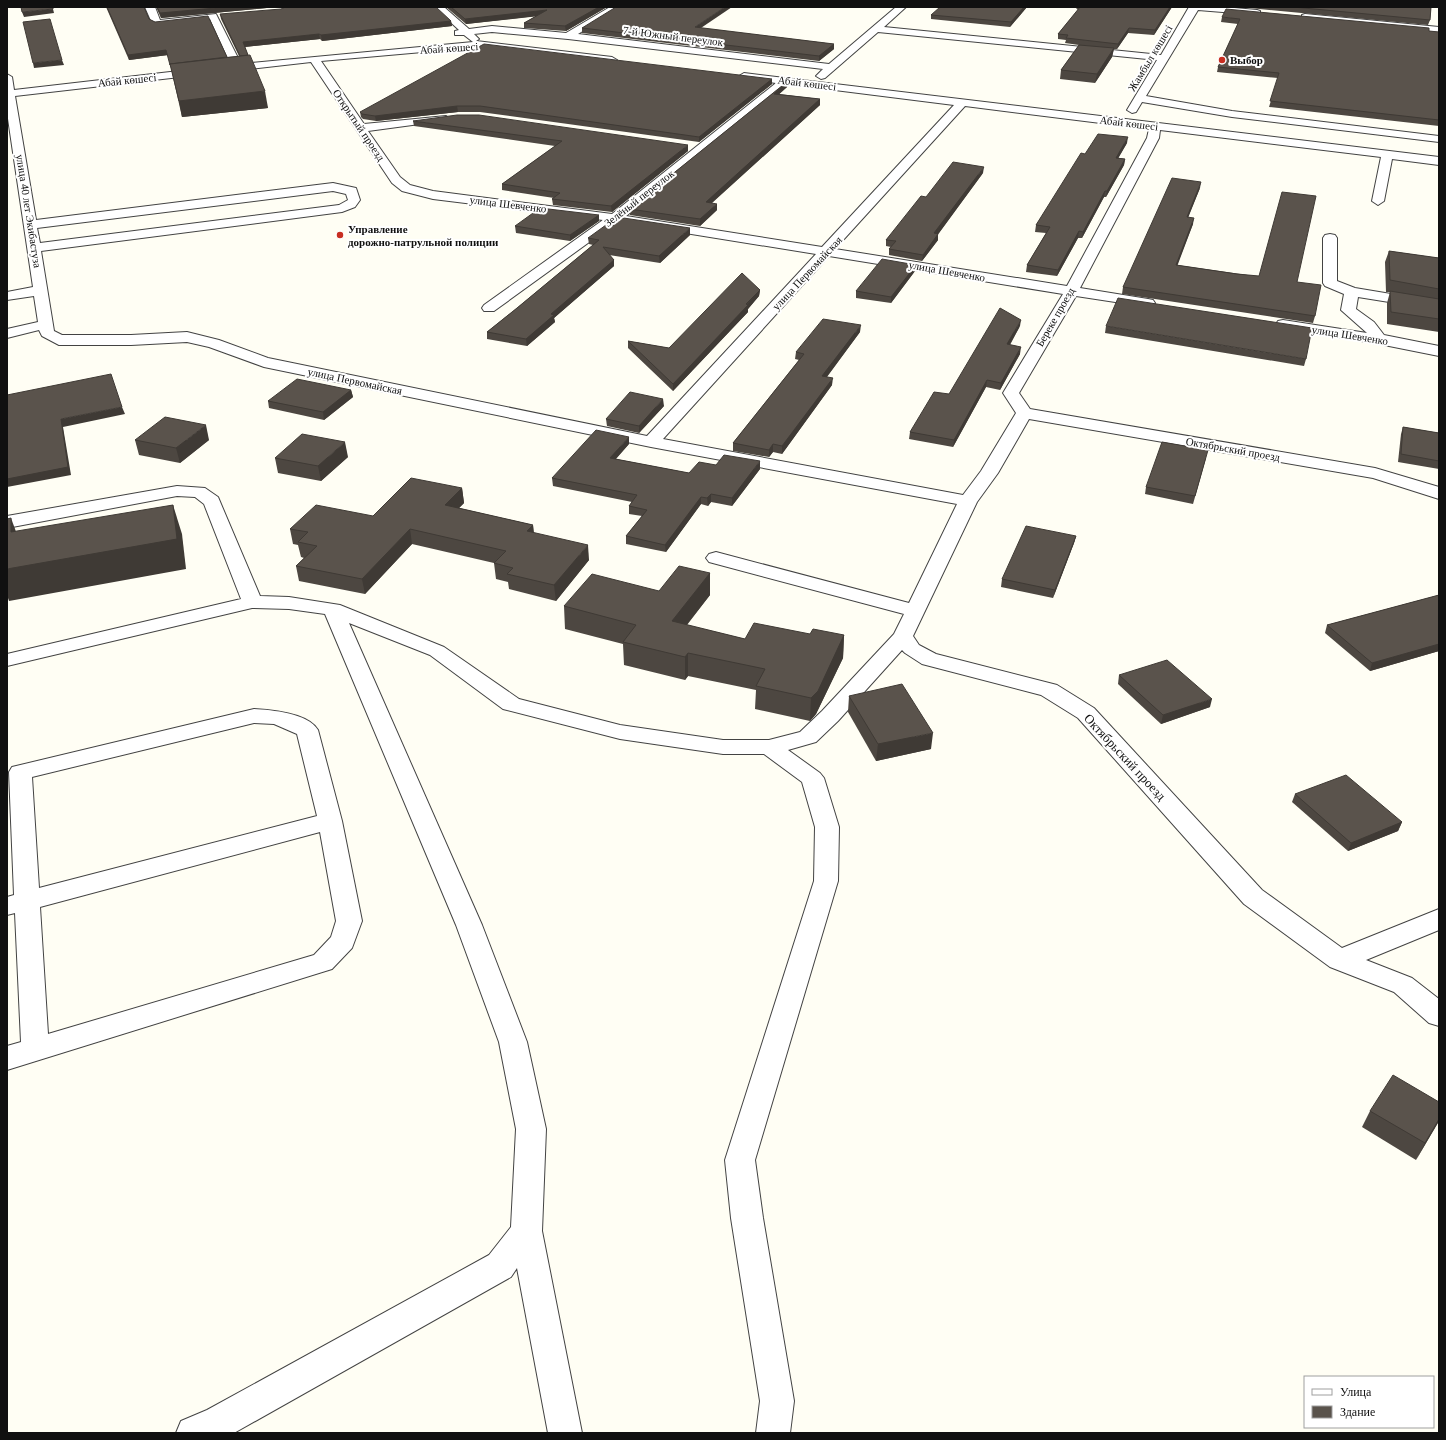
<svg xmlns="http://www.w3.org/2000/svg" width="1446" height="1440" font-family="'Times New Roman',serif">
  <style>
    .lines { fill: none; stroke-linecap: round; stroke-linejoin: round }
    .minor-casing { stroke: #434343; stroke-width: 2 }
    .minor { fill: #fff; fill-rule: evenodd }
    .wall { fill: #4d4741 }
    .shaded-wall { fill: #3f3a35 }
    .building { fill: #5a534c; stroke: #3f3a35 }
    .poi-dot { fill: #c82e21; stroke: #fff; stroke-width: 1.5 }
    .labels { text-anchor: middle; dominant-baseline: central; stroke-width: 4; stroke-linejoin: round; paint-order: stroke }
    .far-street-label { font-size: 11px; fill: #101010; stroke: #fff }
    .far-poi-label { font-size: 11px; font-weight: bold; fill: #101010; stroke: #fff; text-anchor: start }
    .street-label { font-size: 13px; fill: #101010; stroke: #fff }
  </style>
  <rect width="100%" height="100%" fill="#fffef4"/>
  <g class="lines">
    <defs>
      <g id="minor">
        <path d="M145,7H155L160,20L216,14L241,64L473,42L464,35H455V31L459,30L434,7H444L469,29L492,26L566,33L610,7H621L578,34L829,64L896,7H906L884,27L1161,55L1189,7H1223L1257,10L1260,11V15L1198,10L1146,96L1232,111L1439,136V142L1232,117L1142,102L1136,112L1132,113L1127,110L1157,60L878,32L825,78L821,79L816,76L823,69L568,39L492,32L474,34L479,39L476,41L612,57L617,60L612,63L479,47L321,61L364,124L446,116L448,118L446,120L442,121L368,131L400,177L410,185L433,191L612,214L776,83L740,78L739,76L744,73L1439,157V165L1392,159L1384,201L1378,205L1372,201L1381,157L1160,130L1159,138L1080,288L1148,299L1153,300L1155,303L1153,306L1148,307L1076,296L1019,393L1030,409L1375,468L1439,487V499L1373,478L1029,419L998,473L977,502L913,636L919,645L936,654L1057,685L1094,708L1262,890L1342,948L1439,909V930L1366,960L1412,978L1439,999V1026L1429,1023L1394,992L1330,967L1244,904L1078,718L1041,695L922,664L905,653L902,650L838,721L816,742L788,750L820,773L824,778L839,827L838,881L755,1160L763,1218L794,1401L790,1433H756L760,1401L731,1218L725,1160L814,881L815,827L802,782L764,754H723L620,739L503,709L430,655L349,623L482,925L527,1042L546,1129L542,1231L582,1433H548L517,1268L511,1277L234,1433H176L181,1421L207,1410L489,1255L511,1227L516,1129L499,1042L456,925L325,614L289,609L252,608L7,666V654L241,599L204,504L195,497L177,496L7,528V516L177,486L205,488L218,497L260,596L289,597L340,605L444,647L519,699L620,725L723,740H769L800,732L822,711L894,634L904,614L709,562L706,558L709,554L716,552L909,603L957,504L651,447L264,367L209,347L187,342L131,345H59L42,336L39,330L7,338V329L38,322L34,296L7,300V292L33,287L7,112V74L12,77L14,90L231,65L210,19L157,26L152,23ZM311,62L392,183L402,191L433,199L603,220L484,305L482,308L484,311H494L617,222L816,254L647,436L268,358L219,340L187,332L131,335H62L54,331L41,251L342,212L355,207L360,200L356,188L333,183L36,220L15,96ZM787,84L954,105L822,247L626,216ZM965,106L1149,129L1147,138L1067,286L835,249ZM333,191L346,194L348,200L339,205L40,243L37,228ZM829,256L1063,294L1003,393L1016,413L981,471L963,495L663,439Z"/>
        <polygon points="1305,14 1439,27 1439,33 1302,19 1302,15"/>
        <polygon points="1330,234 1335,235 1337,238 1337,281 1355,288 1439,302 1439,310 1358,297 1356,309 1374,322 1384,335 1439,346 1439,356 1379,344 1278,327 1276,324 1278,321 1283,320 1367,333 1341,310 1344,294 1325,286 1323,283 1323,238 1325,235"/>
        <path d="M254,709C272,710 308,713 318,730L342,821L362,921L352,948L332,969L7,1070V1046L21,1042L15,913L7,915V897L14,895L9,772L12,767ZM254,723L274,724L297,734L317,816L39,888L32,777ZM320,832L336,921L331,937L314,955L48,1034L40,907Z"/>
      </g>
    </defs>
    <use href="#minor" class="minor-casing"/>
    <use href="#minor" class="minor"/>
  </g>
  <g class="wall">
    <polygon points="106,7 144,7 149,19 155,22 227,57 239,56 221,19 220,14 451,21 452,26 322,41 320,39 245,47 268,108 182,117 168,55 129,60"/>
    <polygon points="156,7 277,7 161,18"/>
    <polygon points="446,7 607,7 566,31 524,28 524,23 536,16 466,24"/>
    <polygon points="1027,7 1010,27 931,19 931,15"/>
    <polygon points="1075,7 1172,7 1154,35 1128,33 1117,49 1114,49 1112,57 1095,83 1060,79 1061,70 1079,45 1065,43 1066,40 1058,39 1058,34 1078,10"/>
    <polygon points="1239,7 1431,7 1430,20 1428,25"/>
    <polygon points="1222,17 1439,32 1439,126 1269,107 1278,78 1217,72 1218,67 1238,24 1221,22"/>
    <polygon points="582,28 701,28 834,44 834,49 819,61 582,33"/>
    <polygon points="772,79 772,84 699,142 480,112 458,112 376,121 363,119 361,117 360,112"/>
    <polygon points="788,81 787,87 779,94 820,99 820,105 712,203 717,210 700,226 630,215 629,209"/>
    <polygon points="413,121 688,151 612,212 553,205 552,199 554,198 502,190 502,184 555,146 414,126"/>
    <polygon points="1127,143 1118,158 1125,159 1124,165 1106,197 1104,197 1082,238 1078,238 1057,276 1026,272 1027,265 1046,233 1035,232 1036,225 1085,154"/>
    <polygon points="983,173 938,234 938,240 922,261 889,255 889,249 891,247 886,246 886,240 926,197"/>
    <polygon points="1200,188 1188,217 1193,224 1177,265 1297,282 1315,316 1313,323 1122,294 1123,287"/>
    <polygon points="599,215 599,221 570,241 516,233 515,226"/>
    <polygon points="690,235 660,263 609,255 614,260 614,266 554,318 555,322 527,346 487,339 487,332 517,308 593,245 589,244 588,238"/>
    <polygon points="1389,251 1439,258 1439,332 1387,324 1387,303 1390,292 1386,292 1385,262"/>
    <polygon points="915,271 891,303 856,298 856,291"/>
    <polygon points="760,290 759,296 748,309 748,312 673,391 628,348 628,341 669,348"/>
    <polygon points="1020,326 1010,345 1020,354 1000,390 986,387 953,447 909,439 910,432"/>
    <polygon points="1106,326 1306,359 1304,366 1105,333"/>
    <polygon points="860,332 827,377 832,385 782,454 773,452 769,457 733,451 733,443 799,360 795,359 796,352"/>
    <polygon points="351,390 353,397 324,420 269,408 268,401"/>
    <polygon points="664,406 639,433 607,426 606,419"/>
    <polygon points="1403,427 1439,433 1439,469 1398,462 1401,434"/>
    <polygon points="135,440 209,440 180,463 139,455"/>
    <polygon points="629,444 616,459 689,473 716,465 760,469 732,506 711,502 708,506 701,504 666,552 626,544 626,536 642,516 629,514 629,506 632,502 553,486 552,478"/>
    <polygon points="348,457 321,481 278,473 275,458"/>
    <polygon points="1206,458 1193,504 1145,494 1146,487"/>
    <polygon points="462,488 464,503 459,508 533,525 534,533 589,560 556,601 509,589 508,582 496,579 494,563 412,544 365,594 299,581 296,566 304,558 301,557 298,545 293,544 290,529 373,516"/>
    <polygon points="1076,536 1074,543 1053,598 1001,587 1002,579"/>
    <polygon points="710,573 710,595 687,625 745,639 810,634 844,635 843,658 816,714 810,721 755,709 756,690 688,676 685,680 624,665 623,644 565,629 564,606 659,591"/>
    <polygon points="1439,595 1439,651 1370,671 1325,633 1327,625"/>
    <polygon points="1119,675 1210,707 1161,724 1118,684"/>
    <polygon points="849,696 931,749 876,761 848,712"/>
    <polygon points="1295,794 1402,822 1398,831 1348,851 1292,802"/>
    <polygon points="1439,1102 1439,1121 1416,1160 1362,1127 1370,1111"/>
  </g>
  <g class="shaded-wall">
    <polygon points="227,7 277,7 161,18 160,13"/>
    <polygon points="599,7 607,7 566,31 565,26"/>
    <polygon points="725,7 732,7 695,32 695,27"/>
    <polygon points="1024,7 1027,7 1010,27 1011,22"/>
    <polygon points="1170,7 1172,7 1154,35 1155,30"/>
    <polygon points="53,9 54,13 24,17 22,12"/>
    <polygon points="547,10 548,15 466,24 465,19"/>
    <polygon points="451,21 452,26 322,41 321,35"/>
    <polygon points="1129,28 1128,33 1117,49 1118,44"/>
    <polygon points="319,34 320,39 244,47 243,42"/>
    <polygon points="834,44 834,49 819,61 819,56"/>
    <polygon points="1114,48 1112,57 1095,83 1097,74"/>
    <polygon points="166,50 168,55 129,60 128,55"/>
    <polygon points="62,60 64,65 34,68 33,63"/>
    <polygon points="772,79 772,84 699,142 699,137"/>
    <polygon points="788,81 787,87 774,99 774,94"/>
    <polygon points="265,91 268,108 182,117 179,101"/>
    <polygon points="820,99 820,105 706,208 706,202"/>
    <polygon points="457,106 458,112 376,121 375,116"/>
    <polygon points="1128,137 1127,143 1115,164 1116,158"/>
    <polygon points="688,145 688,151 612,212 611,206"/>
    <polygon points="1125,159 1124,165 1106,197 1107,191"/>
    <polygon points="984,167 983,173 934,240 934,233"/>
    <polygon points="1201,182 1200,188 1186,223 1187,217"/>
    <polygon points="1105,191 1104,197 1082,238 1083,232"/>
    <polygon points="717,204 717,210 700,226 700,219"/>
    <polygon points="599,215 599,221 570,241 570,235"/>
    <polygon points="1194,218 1193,224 1175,272 1176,265"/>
    <polygon points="690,228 690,235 660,263 659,256"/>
    <polygon points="1079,231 1078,238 1057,276 1058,270"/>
    <polygon points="938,234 938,240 922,261 923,255"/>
    <polygon points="614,260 614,266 554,318 555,322 527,346 526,339 551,314"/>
    <polygon points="916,265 915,271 891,303 891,297"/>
    <polygon points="760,290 759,296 748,309 748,312 673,391 673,384"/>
    <polygon points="1021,320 1020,326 1006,351 1007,344"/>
    <polygon points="861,325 860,332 822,383 822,376"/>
    <polygon points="1021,347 1020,354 1000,390 1001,383"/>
    <polygon points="833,378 832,385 782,454 782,446"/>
    <polygon points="987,380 986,387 953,447 954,440"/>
    <polygon points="351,390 353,397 324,420 323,412"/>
    <polygon points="663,399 664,406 639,433 639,426"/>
    <polygon points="122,407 125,414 63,427 71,475 7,487 7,479 61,419"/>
    <polygon points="206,425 209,440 180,463 176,448"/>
    <polygon points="629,437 629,444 610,465 610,458"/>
    <polygon points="345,442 348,457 321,481 318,466"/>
    <polygon points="773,444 773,452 769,457 769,450"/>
    <polygon points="760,461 760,469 732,506 732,498"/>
    <polygon points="462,488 464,503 447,520 445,505"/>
    <polygon points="711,494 711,502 708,506 707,498"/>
    <polygon points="701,497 701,504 666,552 665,545"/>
    <polygon points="173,505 182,534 186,569 9,601 7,595 7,569"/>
    <polygon points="11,518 22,548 11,532"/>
    <polygon points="533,525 534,540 527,531"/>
    <polygon points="410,529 412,544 365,594 362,579"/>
    <polygon points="1076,536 1074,543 1053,598 1055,590"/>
    <polygon points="588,545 589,560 556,601 554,585"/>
    <polygon points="710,573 710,595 672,643 672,621"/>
    <polygon points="844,635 843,658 816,714 810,721 811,698"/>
    <polygon points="1439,644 1439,651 1370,671 1372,663"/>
    <polygon points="688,653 688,676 685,680 685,657"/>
    <polygon points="1212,699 1210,707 1161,724 1163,715"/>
    <polygon points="933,733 931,749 876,761 878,744"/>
    <polygon points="1402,822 1398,831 1348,851 1351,843"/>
    <polygon points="1439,1119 1439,1121 1416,1160 1425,1143"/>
  </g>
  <g class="building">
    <polygon points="21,7 53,7 53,9 22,12"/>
    <polygon points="107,7 144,7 149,19 155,22 208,16 227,57 170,64 170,65 166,50 128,55"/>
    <polygon points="157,7 227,7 160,13"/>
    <polygon points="285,7 436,7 451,21 321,35 319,34 243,42 248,55 240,56 220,14 281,9"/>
    <polygon points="451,7 599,7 565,26 524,23 547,10 465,19"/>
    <polygon points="616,7 725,7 695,27 834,44 819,56 582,28"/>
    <polygon points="940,7 1024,7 1011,22 931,15"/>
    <polygon points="1080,7 1170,7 1155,30 1129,28 1118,44 1066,38 1068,35 1058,34"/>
    <polygon points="1293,7 1431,7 1430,20"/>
    <polygon points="1226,9 1429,28 1429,31 1439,32 1439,120 1270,101 1279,73 1218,67 1240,19 1222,17"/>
    <polygon points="50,19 62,60 33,63 23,22"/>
    <polygon points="484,44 772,79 699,137 480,106 457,106 375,116 362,114 360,112"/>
    <polygon points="1079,45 1114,48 1097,74 1061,70"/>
    <polygon points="250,55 265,91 179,101 170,64"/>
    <polygon points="788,81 774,94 820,99 706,202 717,204 700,219 629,209"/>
    <polygon points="457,115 479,115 688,145 611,206 552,199 560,193 502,184 562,141 413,121"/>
    <polygon points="1098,134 1128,137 1116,158 1125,159 1107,191 1105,191 1083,232 1079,231 1058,270 1027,265 1050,227 1036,225 1081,153 1085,154"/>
    <polygon points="953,162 984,167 934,233 938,234 923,255 889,249 896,241 886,240 921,196 926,197"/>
    <polygon points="1172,178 1201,182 1187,217 1194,218 1176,265 1237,274 1259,276 1282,192 1316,196 1297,282 1321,285 1315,316 1123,287"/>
    <polygon points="540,208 599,215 570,235 515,226"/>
    <polygon points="617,217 690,228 659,256 603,247 614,260 551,314 554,315 526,339 487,332 517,308 599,240 588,238"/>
    <polygon points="1389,251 1439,258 1439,289 1390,280"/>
    <polygon points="882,259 916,265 891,297 856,291"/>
    <polygon points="742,273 760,290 746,304 748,305 673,384 628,341 669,348"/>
    <polygon points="1390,291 1439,299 1439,319 1391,312"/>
    <polygon points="1118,298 1312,328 1306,359 1106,326"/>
    <polygon points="1000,308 1021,320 1007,344 1021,347 1001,383 987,380 954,440 910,432 934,392 949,394"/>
    <polygon points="823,319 861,325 822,376 833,378 782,446 773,444 769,450 733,443 804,354 796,352"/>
    <polygon points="111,374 122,407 61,419 68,467 7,479 7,395"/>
    <polygon points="297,379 351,390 323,412 268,401"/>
    <polygon points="630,392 663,399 639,426 606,419"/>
    <polygon points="165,417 206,425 176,448 135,440"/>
    <polygon points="1403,427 1439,433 1439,461 1401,454"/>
    <polygon points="596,430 629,437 610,458 689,473 699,462 716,465 724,455 760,461 732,498 711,494 707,498 701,497 665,545 626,536 647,510 629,506 637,495 552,478"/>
    <polygon points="302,434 345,442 318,466 275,458"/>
    <polygon points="1162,442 1208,450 1195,496 1146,487"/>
    <polygon points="411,478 462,488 445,505 533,525 527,531 588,545 554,585 507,574 513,568 494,563 506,551 410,529 362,579 296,566 317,546 298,542 308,532 290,529 316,505 373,516"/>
    <polygon points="173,505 177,539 7,569 7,519 11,518 11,532"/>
    <polygon points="1026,526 1076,536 1055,590 1002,579"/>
    <polygon points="679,566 710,573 672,621 745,639 754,623 810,634 813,629 844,635 818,691 811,698 756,686 765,669 688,653 685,657 623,642 636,625 564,606 592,574 659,591"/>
    <polygon points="1439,595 1439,644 1372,663 1327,625"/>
    <polygon points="1167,660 1212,699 1163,715 1119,675"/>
    <polygon points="902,684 933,733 878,744 849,696"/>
    <polygon points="1346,775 1402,822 1351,843 1295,794"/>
    <polygon points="1393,1075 1439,1102 1439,1119 1425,1143 1370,1111"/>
  </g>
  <g class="poi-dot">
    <circle cx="1222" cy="60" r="4"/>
    <circle cx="340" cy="235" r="4"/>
  </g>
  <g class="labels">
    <g class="far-street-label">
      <text transform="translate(673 36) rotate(7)">7-й Южный переулок</text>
      <text transform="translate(449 48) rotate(-4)">Абай көшесі</text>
      <text transform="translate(1150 58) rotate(-59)">Жамбыл көшесі</text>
      <text transform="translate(127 80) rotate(-6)">Абай көшесі</text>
      <text transform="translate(807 83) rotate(7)">Абай көшесі</text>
      <text transform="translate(1129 123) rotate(7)">Абай көшесі</text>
      <text transform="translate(359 125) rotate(56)">Открытый проезд</text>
      <text transform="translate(639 198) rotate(-38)">Зелёный переулок</text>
      <text transform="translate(508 204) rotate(7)">улица Шевченко</text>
      <text transform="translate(29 211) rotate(81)">улица 40 лет Экибастуза</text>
      <text transform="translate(947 271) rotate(10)">улица Шевченко</text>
      <text transform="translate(807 273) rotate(-47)">улица Первомайская</text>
      <text transform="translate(1055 317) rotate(-60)">Береке проезд</text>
      <text transform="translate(1350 335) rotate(9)">улица Шевченко</text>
      <text transform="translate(355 381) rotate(12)">улица Первомайская</text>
      <text transform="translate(1233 449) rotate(10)">Октябрьский проезд</text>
    </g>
    <g class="far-poi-label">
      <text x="1230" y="60">Выбор</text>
      <text x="348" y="229">Управление<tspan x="348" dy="13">дорожно-патрульной полиции</tspan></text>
    </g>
    <g class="street-label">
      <text transform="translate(1125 757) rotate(47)">Октябрьский проезд</text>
    </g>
  </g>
  <rect width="1446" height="1440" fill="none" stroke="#101010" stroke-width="16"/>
  <rect x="1304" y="1376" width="130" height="52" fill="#ffffff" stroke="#9f9f9f"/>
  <rect x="1312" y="1389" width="20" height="6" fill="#ffffff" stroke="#9f9f9f"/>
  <text x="1340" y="1396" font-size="12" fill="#101010">Улица</text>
  <rect x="1312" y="1406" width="20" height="12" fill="#5a534c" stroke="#9f9f9f"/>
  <text x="1340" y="1416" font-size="12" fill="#101010">Здание</text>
</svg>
